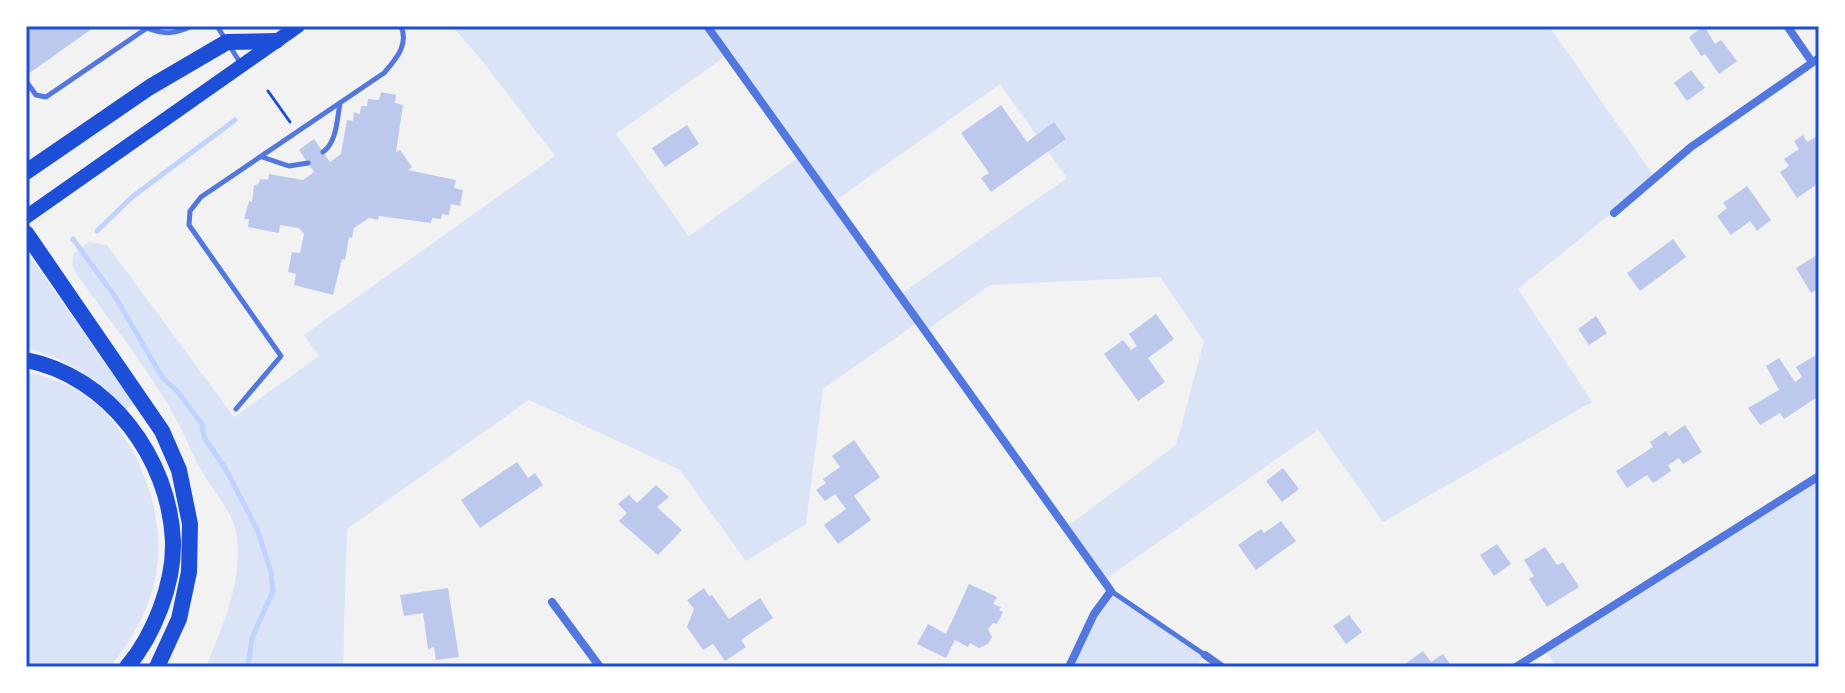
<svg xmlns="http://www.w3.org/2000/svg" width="1845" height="693" font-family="'Fira Sans Condensed',sans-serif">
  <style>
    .green { fill: #dbe4f7; fill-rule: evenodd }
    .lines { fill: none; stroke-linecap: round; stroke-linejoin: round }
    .stream { stroke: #bfd3fe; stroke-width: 5 }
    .building { fill: #bdc9ec }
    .path { stroke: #1d4ed8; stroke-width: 3 }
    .service { stroke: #5277de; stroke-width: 5 }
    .minor { stroke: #5277de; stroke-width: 8 }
    .primary { stroke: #1d4ed8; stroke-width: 14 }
    .motorway { stroke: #1d4ed8; stroke-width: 16 }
    .neatline { fill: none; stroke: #1d4ed8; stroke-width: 3 }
  </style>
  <rect width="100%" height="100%" fill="#f2f2f2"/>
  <g class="green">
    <path d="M452,26H1549L1655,178L1518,289L1592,402L1383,522L1318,430L1103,581L1065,528L1176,445L1204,341L1160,277L990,285L924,332L917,323L823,389L806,524L746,561L680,470L529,400L347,529L343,667H206C222,627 243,581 237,537C233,511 215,495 203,473C194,459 189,444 181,429C154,375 113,326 78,276L72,265L73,254L89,242L107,245L234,417L319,356L304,335L555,156L480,58ZM727,55L799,157L689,236L616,134ZM1000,84L1067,178L898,296L832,203Z"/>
    <path d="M26,256L33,261L134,404L126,409C97,379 66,358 26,348Z"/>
    <path d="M26,372C44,376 62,382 78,391C134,424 168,512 156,574C150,609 132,640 110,667H26Z"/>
    <polygon points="1819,476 1819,667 1555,667 1546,648"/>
    <polygon points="1111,591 1205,655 1196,667 1069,667"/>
  </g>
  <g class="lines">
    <g class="stream">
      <polyline points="97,231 132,197 235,120"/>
      <polyline points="73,239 116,298 162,377 177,391 202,424 204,437 225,468 257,529 271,572 273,591 252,638 248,667"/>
    </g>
  </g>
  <g class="building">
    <polygon points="26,26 96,26 28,74 26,71"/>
    <polygon points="1704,26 1715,44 1721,40 1737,61 1719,74 1705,54 1701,56 1689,37"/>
    <polygon points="1691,70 1705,88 1687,101 1674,83"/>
    <polygon points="381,92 396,95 395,103 403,105 396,152 400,150 412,167 408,170 456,180 454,188 463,190 460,206 451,204 449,215 442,214 441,219 432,218 431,223 379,216 378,220 369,218 354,228 352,238 349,237 345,260 342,259 333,295 294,285 296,274 288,272 292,252 300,253 304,234 299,228 280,225 279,233 248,227 249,219 244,219 249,201 252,202 254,186 259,183 260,179 268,180 269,174 303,180 314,172 299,150 314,139 330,162 341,154 347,120 353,121 354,112 360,114 361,106 367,106 368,99 379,100"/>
    <polygon points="1001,105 1027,142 1054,122 1066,139 991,192 981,178 989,173 961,133"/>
    <polygon points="687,125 699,144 665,167 652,148"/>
    <polygon points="1803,135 1807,142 1819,135 1819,183 1797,198 1780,172 1789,166 1784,159 1799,149 1794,141"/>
    <polygon points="1747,186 1771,220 1757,231 1750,221 1731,235 1717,216 1727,208 1723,203"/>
    <polygon points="1673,239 1686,257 1640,291 1627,273"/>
    <polygon points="1815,256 1819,262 1819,289 1811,293 1796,268"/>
    <polygon points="1156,314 1174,339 1148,358 1165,382 1138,401 1104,354 1123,340 1131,350 1137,346 1129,334"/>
    <polygon points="1596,316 1607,333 1589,345 1578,329"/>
    <polygon points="1816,355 1819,360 1819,396 1784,419 1780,413 1760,425 1748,408 1779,390 1766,366 1779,358 1795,382 1802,377 1796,367"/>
    <polygon points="1685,425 1702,452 1683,464 1679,458 1668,465 1671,471 1653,483 1647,475 1627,488 1616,471 1653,447 1650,442 1666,431 1669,436"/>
    <polygon points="854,440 880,477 854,496 871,520 838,544 824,525 846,509 835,494 825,501 816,490 826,483 823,479 840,467 832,456"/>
    <polygon points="517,462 528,478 535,473 543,485 480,528 461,500"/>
    <polygon points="1283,468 1299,489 1282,502 1266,481"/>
    <polygon points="656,485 669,497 657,507 682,530 658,555 619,521 627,513 618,504 629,495 637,503"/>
    <polygon points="1281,521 1296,541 1256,570 1238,545 1261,529 1264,533"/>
    <polygon points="1497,544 1511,564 1494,576 1480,555"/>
    <polygon points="1545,547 1557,565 1563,562 1579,587 1547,607 1529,579 1534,576 1524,560"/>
    <polygon points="969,584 997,597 993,604 1001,607 999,610 1003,612 997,624 993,623 988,629 992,637 988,644 979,648 970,643 968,647 955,640 946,658 917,644 928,624 946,634"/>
    <polygon points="448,588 459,657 436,660 434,647 428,649 423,613 404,616 400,595"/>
    <polygon points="704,588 709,596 712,595 729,619 760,598 773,618 741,640 746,647 725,661 713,644 703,650 687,627 694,609 687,600"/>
    <polygon points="1349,615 1362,632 1346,644 1333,626"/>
    <polygon points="1423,651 1431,662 1443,654 1452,667 1407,667 1405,664"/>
  </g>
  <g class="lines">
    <polyline class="path" points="268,91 290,122"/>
    <g class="service">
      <polyline points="217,26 241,64"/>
      <path d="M147,28C164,35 175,34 192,26"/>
      <polyline points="26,81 36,95 46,97 147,28"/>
      <path d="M323,152C337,142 337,119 340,103"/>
      <polyline points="262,157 289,166 308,163"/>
      <path d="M236,409L281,356L189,225L190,211L201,197L384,73C396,59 409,45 401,26"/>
      <polyline points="1111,591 1205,655"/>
    </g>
    <g class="minor">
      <polyline points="707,26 1111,591 1094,614 1069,667"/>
      <polyline points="1787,26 1812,62"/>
      <polyline points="1614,213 1691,147 1819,58"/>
      <polyline points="552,602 600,667"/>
      <polyline points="1205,655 1222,667"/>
      <polyline points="1516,667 1819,476"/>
    </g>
    <polyline class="primary" points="26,217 298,26"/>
    <g class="motorway">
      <polyline points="26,172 150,87 227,42 276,41"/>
      <polyline points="26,233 162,431 179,470 190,524 189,572 179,619 157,667"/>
      <path d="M26,360C109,376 170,459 173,542C174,584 154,635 127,667"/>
    </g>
  </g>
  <rect width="1845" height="693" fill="none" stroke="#ffffff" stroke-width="56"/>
  <rect x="28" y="28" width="1789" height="637" class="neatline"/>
</svg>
